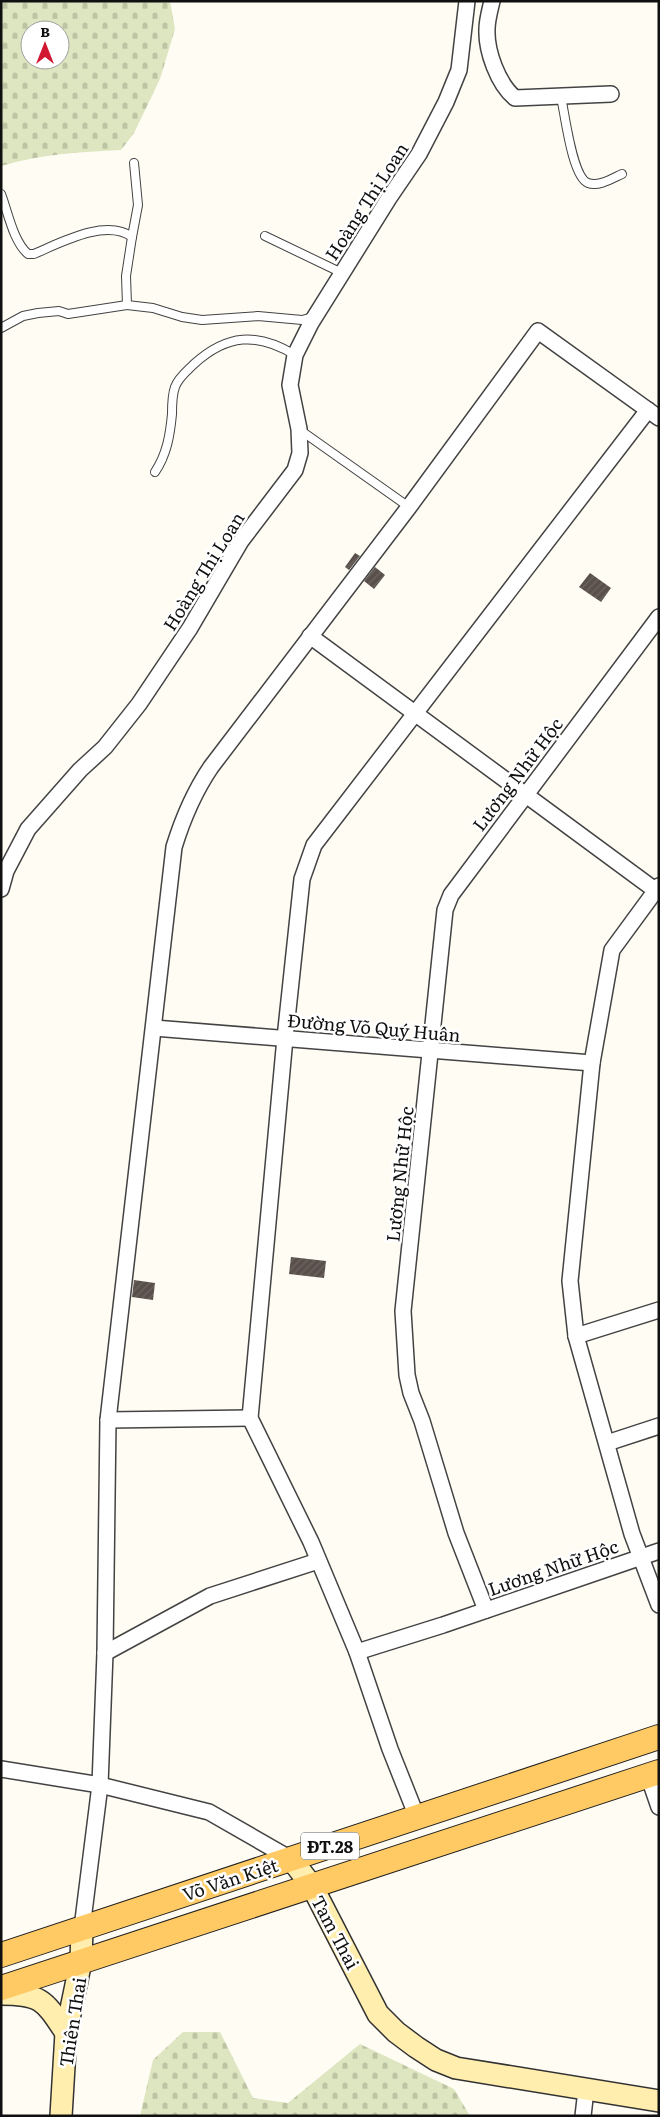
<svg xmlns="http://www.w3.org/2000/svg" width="660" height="2117" font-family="Literata,serif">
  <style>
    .cemetery { fill: url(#cemetery-stones); fill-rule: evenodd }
    .building { fill: url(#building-hatch) }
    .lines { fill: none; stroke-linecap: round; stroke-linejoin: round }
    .lane-casing { stroke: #434343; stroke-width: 10 }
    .street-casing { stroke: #434343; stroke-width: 18 }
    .secondary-casing { stroke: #323232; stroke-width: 24 }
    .primary-casing { stroke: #212121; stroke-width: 26 }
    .lane { stroke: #fff; stroke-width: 8 }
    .street { stroke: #fff; stroke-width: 15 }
    .secondary { stroke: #ffeeae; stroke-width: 21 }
    .primary { stroke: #ffca63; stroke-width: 24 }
    .labels { text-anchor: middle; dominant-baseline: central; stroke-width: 5; stroke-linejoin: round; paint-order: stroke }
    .shield { fill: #fff; stroke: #585858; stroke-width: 1 }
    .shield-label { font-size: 16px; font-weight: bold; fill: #101010 }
    .street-label { font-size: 18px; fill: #101010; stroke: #fff }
  </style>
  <defs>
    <pattern id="cemetery-stones" width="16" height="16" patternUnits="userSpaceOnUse" patternTransform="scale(1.25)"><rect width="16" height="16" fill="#dde6c0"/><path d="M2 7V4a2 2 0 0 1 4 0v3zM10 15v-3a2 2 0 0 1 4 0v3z" fill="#bdc4a4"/></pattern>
    <pattern id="building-hatch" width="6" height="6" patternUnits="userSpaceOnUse" patternTransform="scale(1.25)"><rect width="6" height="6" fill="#5a504b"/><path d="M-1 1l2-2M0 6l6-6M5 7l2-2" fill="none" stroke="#6d6561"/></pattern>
  </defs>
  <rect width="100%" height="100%" fill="#fffcf3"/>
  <g class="cemetery">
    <path d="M1,1H170L175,29L160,79L134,133L121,150C81,152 40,154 1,166ZM30,30H60V60H30Z"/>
    <polygon points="183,2032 220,2032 253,2098 288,2103 360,2044 454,2089 470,2116 140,2116 153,2060"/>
  </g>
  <g class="building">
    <polygon points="355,553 360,556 349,570 345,567"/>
    <polygon points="375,567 385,575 374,589 364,581"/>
    <polygon points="590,573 611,588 601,602 579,587"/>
    <polygon points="291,1257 326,1261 324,1278 289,1274"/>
    <polygon points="134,1280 155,1283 153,1300 132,1297"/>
  </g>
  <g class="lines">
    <defs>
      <g id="lane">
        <path d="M561,97C565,114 572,177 588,183C599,187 613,178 622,174"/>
        <path d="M1,194C8,212 13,241 28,254H34C60,243 106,218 132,237L126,276L127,305L153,308L182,317L202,320L258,316L302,320L313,317"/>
        <polyline points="265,236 342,273"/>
        <polyline points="132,237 138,205 134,163"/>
        <polyline points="1,328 23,316 38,313 59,311 68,314 127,305"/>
        <polyline points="300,430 409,507"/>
        <path d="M155,472C167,454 170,435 172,414C172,405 172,395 175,387C178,378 187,371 194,364C227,334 257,332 295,355"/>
      </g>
      <g id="street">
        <path d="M492,1C490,10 487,20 487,29C486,51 498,84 515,98L611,94"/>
        <polyline points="310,636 655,890"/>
        <polyline points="659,886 612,950 592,1063 570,1281 576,1336 632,1534 659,1605"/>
        <polyline points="1,889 6,871 28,829 80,770 105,747 139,704 190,628 241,541 295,470 300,453 299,429 290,385 295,355 311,323 389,198 419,154 446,102 459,70 467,1"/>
        <polyline points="154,1028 592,1063"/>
        <polyline points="576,1336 659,1310"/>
        <polyline points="108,1420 250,1418"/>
        <polyline points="607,1443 659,1426"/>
        <polyline points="486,1610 456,1533 422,1421 411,1393 407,1375 403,1311 445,910 451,895 659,617"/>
        <polyline points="357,1652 443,1625 659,1551"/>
        <polyline points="105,1653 210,1596 318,1561"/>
        <polyline points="1,1769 100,1785 209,1812 291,1859"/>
        <polyline points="648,1775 659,1807"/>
        <polyline points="417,1817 390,1749 357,1652 311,1542 250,1418 285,1038 302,879 314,845 648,410"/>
        <path d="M82,1928L100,1785L105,1653L108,1420L174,847C183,818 194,792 211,767L409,507L538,331L659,418"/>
        <polyline points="583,2116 586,2090"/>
      </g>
      <g id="secondary">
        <polyline points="291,1859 312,1886 378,2014 396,2032 416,2047 436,2060 456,2068 659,2101"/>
        <path d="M1,1994C42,1994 45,2001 66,2033"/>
        <polyline points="61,2116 66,2033 81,1961 82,1928"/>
      </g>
      <g id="primary">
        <polyline points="1,1955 659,1737"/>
        <polyline points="1,1988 659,1772"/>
      </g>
    </defs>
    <use href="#lane" class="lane-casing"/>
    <use href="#street" class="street-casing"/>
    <use href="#secondary" class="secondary-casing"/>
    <use href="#primary" class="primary-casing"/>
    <use href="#lane" class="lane"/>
    <use href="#street" class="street"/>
    <use href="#secondary" class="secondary"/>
    <use href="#primary" class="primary"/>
  </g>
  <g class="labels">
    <rect class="shield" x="301" y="1832.5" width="58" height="27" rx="4"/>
    <g class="shield-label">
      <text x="330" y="1846">ĐT.28</text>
    </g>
    <g class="street-label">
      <text transform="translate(366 201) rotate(-57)">Hoàng Thị Loan</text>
      <text transform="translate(203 571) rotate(-58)">Hoàng Thị Loan</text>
      <text transform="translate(517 774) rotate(-53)">Lương Nhữ Hộc</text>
      <text transform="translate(374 1027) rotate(5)">Đường Võ Quý Huân</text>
      <text transform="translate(399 1174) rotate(-84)">Lương Nhữ Hộc</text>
      <text transform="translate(553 1567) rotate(-19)">Lương Nhữ Hộc</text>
      <text transform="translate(230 1879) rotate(-18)">Võ Văn Kiệt</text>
      <text transform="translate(336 1932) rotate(62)">Tam Thai</text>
      <text transform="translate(72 2022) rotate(-81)">Thiên Thai</text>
    </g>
  </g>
  <rect width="660" height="2117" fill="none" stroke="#101010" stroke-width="5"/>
  <g transform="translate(45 45)"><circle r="24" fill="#ffffff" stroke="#9f9f9f"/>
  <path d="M0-4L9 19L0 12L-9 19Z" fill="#d21731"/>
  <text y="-8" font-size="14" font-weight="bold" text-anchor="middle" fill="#101010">B</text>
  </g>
</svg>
